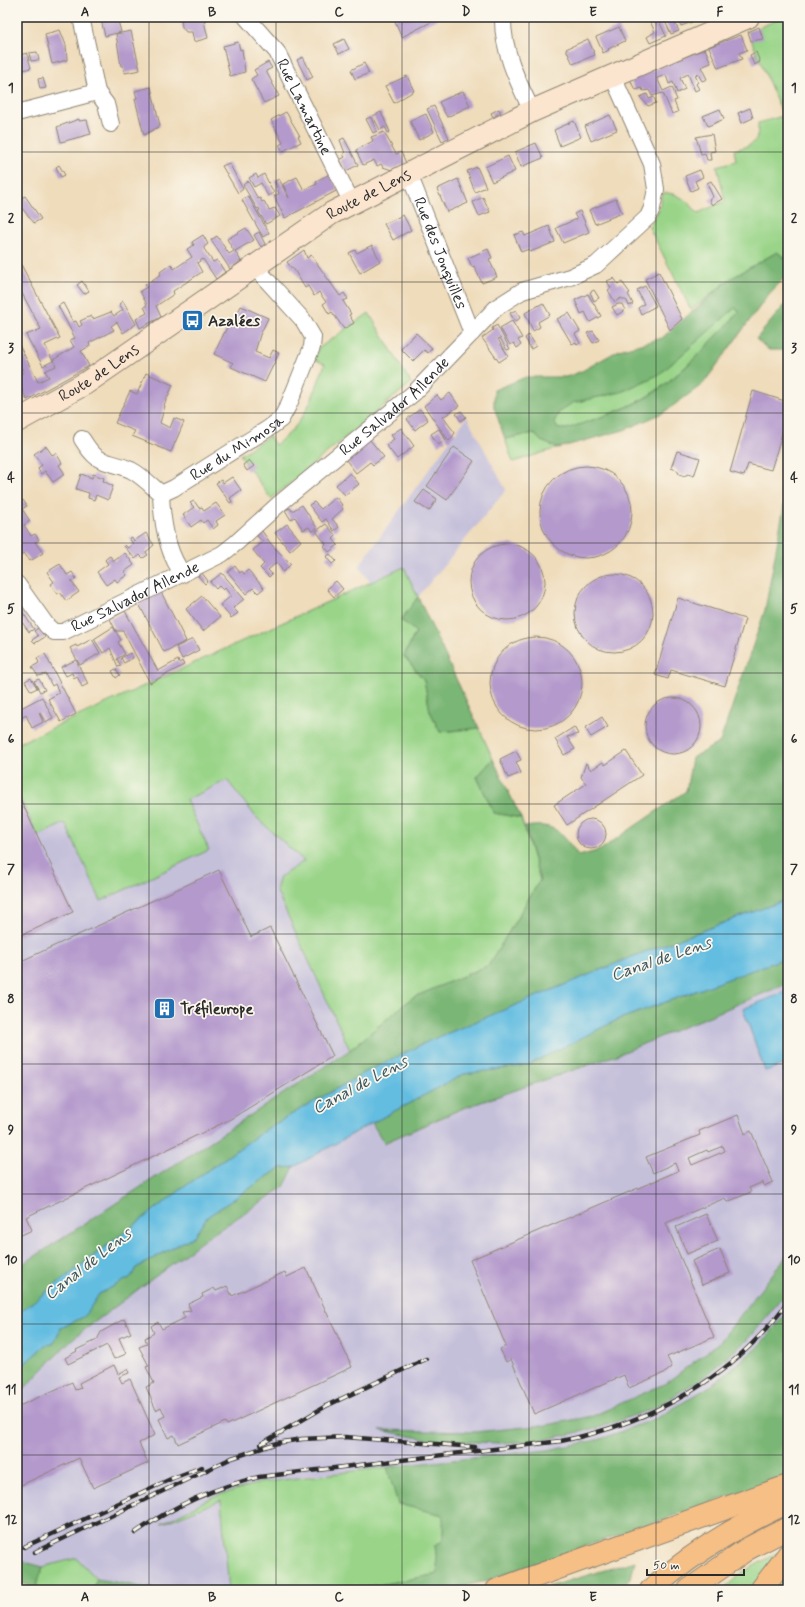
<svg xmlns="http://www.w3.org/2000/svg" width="805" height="1607" font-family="Mynerve,sans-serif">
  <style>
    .industrial { fill: #c5c0da }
    .green { fill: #99d488; stroke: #62805a }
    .forest { fill: #7ab674; stroke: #527050; fill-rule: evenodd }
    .water { fill: #64bde1; stroke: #487486 }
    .building { fill: #b399cc; fill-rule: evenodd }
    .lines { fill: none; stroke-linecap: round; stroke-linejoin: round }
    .street-casing { stroke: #8d8473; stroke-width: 18 }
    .secondary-casing { stroke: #8d8473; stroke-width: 24 }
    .highway-casing { stroke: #8d8473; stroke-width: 24 }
    .street { stroke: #fff; stroke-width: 16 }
    .secondary { stroke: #fbe5cf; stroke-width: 22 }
    .highway { stroke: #f5bf86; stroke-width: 22 }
    .rail-casing { stroke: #2b2b2b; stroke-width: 4.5 }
    .rail { stroke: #fbf7ec; stroke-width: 3; stroke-dasharray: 9; stroke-linecap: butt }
    .grid { fill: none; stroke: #2b2b2b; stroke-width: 1; stroke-opacity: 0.55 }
    .labels { text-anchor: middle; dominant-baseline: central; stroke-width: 3.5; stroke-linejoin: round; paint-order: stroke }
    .street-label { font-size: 16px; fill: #2b2b2b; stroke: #fbf7ec }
    .poi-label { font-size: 16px; font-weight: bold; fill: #2b2b2b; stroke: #fbf7ec; text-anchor: start }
    .water-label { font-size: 17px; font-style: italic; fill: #3c5762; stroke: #fbf7ec }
    .neatline { fill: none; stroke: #2b2b2b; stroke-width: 1.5 }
    .grid-label { font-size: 13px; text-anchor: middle; font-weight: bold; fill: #2b2b2b }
  </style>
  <rect width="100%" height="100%" fill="#fbf7ec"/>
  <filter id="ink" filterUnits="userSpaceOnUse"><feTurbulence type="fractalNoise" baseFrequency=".025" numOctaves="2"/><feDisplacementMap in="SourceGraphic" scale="8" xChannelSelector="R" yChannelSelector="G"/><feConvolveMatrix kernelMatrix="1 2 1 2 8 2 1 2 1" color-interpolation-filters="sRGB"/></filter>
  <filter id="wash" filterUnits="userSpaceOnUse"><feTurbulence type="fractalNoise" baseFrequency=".012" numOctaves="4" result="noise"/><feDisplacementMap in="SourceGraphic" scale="16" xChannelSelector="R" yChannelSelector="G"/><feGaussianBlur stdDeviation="0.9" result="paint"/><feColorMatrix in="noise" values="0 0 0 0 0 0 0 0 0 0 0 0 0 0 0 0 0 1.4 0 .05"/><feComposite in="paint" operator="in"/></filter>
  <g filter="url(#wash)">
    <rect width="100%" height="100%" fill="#efdcbb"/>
    <g class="industrial">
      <polygon points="467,417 506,490 418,597 525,827 412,998 350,1050 17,1268 17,744 370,582 359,566"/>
      <polygon points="788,983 788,1254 719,1343 666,1383 593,1416 547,1425 475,1432 383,1431 537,1441 599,1428 654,1408 747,1340 788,1291 788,1311 759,1346 712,1385 660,1417 601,1439 548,1450 306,1476 212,1497 166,1522 221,1500 229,1590 160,1590 97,1579 77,1558 43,1567 30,1565 17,1560 17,1396 71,1340 205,1239 284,1187 294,1167 372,1123 385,1143 461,1109 617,1055"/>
    </g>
    <g class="green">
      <path d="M784,17H788V260L777,252L730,279L691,310L649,227L658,211L663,193C678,192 689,202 698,213L725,201L717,166L736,161L734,150C752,145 759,144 758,123L783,116L748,32Z"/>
      <path d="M735,307L740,311C716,337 692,363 665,384C637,407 600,417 567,429H558L554,422L559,412L572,403L621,392L660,374Z"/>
      <path d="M369,313L411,383L271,499L240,455L269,436L275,445C306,423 312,398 325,364L313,359L319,348Z"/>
      <polygon points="534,433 541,441 558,448 513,462 505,439"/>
      <polygon points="404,567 418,597 401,620 416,631 404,656 424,680 430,711 440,732 479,728 493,759 477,777 494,813 521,818 540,880 489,965 412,998 350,1050 276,890 280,877 304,861 256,817 227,780 186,800 209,850 101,901 65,823 38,836 17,792 17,744"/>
      <polygon points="387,1467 398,1504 444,1515 443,1541 435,1545 438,1574 352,1590 229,1590 221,1500 161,1524 212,1497 259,1483"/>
      <polygon points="787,1548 756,1590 722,1590 743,1572"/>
      <polygon points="77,1558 97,1579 93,1590 42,1590 36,1588 43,1567"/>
    </g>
    <g class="forest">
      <path d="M777,252L788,260V274L769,294L703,384L663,413L624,430L558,448L541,441L534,433L505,439L494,407V390L526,377H566L582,371L619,350L662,338L730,279ZM735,308L740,311C716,337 692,363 665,385C637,407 600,417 567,429H558L554,422L559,412L572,403L621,392L660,374Z"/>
      <polygon points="788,301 788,350 769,350 756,339"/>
      <path d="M788,484V899L634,956L429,1041L366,1072L268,1128L187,1185L17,1314V1268L350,1050L412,998L489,965L540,880L525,827C557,822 561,833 579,856L600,850L686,791L692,758L720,742L765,610Z"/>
      <polygon points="418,597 479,728 440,732 430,711 424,680 404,656 416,632 401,620"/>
      <polygon points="493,759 521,818 494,813 477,777"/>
      <polygon points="788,957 788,983 617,1055 461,1109 384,1143 372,1123 464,1074 528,1065 617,1020"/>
      <polygon points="294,1167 284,1187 205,1239 71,1340 17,1396 17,1371 45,1345 53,1344 61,1328 85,1316 99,1294 131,1277 136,1268 194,1236 207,1217 280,1168"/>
      <polygon points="788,1254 788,1291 747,1340 704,1377 654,1408 599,1428 537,1441 499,1443 430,1440 380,1430 475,1432 547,1425 593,1416 666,1383 719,1343"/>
      <polygon points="788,1311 788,1476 489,1580 449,1590 352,1590 438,1574 435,1545 443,1541 443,1515 398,1504 387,1467 548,1450 601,1439 659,1417 712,1385 759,1346"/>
      <polygon points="17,1560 43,1567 36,1588 17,1582"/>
      <polygon points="635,1561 631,1578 620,1590 538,1590"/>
      <polygon points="788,1566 788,1590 771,1590"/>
      <polygon points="97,1579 160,1590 93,1590"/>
    </g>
    <g class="water">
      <polygon points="788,899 788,957 617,1020 528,1065 464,1074 372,1123 294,1167 280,1168 207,1217 194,1236 136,1268 131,1277 99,1294 85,1316 61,1328 53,1344 45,1345 17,1371 17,1314 187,1185 268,1128 366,1072 429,1041 634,956"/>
      <polygon points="788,991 788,1063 765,1071 743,1009"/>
    </g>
    <g id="blocks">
      <g class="building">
        <polygon points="99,17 117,17 121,32 105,36 101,20 99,20"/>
        <polygon points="187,17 205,17 206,21 204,21 208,38 194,42 192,32 186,32 182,27 181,19"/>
        <polygon points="399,17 436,17 437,19 402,37 394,19"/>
        <polygon points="648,17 657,17 666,36 650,43 647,37 655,32"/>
        <polygon points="663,17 672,17 679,31 671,34"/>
        <polygon points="677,17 690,17 692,22 681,26"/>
        <polygon points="619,27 625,41 608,49 609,50 603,53 596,37"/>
        <polygon points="759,27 763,39 751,41 748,32"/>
        <polygon points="60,30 66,45 67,60 52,64 45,34"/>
        <polygon points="131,31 140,70 125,73 123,66 121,66 116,34"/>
        <polygon points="741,35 747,50 739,53 742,59 718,68 709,47"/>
        <polygon points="344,39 349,49 339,54 334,44"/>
        <polygon points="588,39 595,55 573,64 566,49"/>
        <polygon points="238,42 240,50 242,49 245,72 230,76 223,46"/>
        <polygon points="705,49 711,63 701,67 707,79 702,81 698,74 695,75 698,82 696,84 699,89 695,91 688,74 680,78 685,89 677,93 673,82 669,84 666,75 657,78 663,91 672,87 677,100 674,101 678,112 672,114 663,93 652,96 649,90 643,91 642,88 636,90 633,86 630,79"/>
        <polygon points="37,52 39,60 31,61 29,53"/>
        <polygon points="756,52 760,62 754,65 750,55"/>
        <polygon points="27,53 31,68 23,70 20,55"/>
        <polygon points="303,57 313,77 307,80 297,60"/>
        <polygon points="268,62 272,68 266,71 279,96 264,103 251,79 257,75 254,70"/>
        <polygon points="364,63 369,73 355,79 351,70"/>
        <polygon points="407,76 414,91 394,103 385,86"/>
        <polygon points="43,78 46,88 40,89 38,79"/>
        <polygon points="151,87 160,126 144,135 135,99 137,98 135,91"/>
        <polygon points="463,91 470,106 447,117 439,102"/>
        <polygon points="647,94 649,99 654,97 656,103 648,106 640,97"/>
        <polygon points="434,106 449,138 442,141 427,109"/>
        <polygon points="750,108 753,118 742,123 738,113"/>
        <polygon points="499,109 501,113 493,117 491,113"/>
        <polygon points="720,109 724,119 708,126 703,116"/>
        <polygon points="286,112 300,136 298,136 301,142 283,151 279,145 283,143 271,120"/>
        <polygon points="381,112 390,132 388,133 385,127 380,130 373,116"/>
        <polygon points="426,114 434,132 419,140 410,121"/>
        <polygon points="610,115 617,130 591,141 585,126"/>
        <polygon points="371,117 377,131 373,133 366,119"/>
        <polygon points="79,119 79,121 87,120 91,134 61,142 57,127"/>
        <polygon points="574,121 581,137 560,146 554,130"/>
        <polygon points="384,132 396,154 401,152 406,163 392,170 383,167 381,164 377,166 374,160 363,165 356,150 373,141 371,137"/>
        <polygon points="712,134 715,151 710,152 711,160 707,160 705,153 701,154 696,137"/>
        <polygon points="344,138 358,165 346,171 340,160 345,157 343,154 345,153 340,140"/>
        <polygon points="536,143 543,158 521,167 515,152"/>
        <polygon points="508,156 515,171 492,182 485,167"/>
        <polygon points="229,163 243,189 238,193 222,166"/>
        <polygon points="59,165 65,175 61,177 56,167"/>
        <polygon points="477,167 486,187 475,192 467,171"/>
        <polygon points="700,170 703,177 695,181 698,188 691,191 685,176"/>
        <polygon points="256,174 258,178 264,174 274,193 268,196 261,183 254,187 249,178"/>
        <polygon points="330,174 338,190 285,218 274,196 279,194 275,181 279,179 289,198 283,184 297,177 304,190 317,184 316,181"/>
        <polygon points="458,179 468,203 447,212 437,189"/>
        <polygon points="248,181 258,199 260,198 262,202 264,201 269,210 275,208 280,216 266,224 258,211 260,210 259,208 257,209 243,185"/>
        <polygon points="711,181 722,199 712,205 709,200 713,197 707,183"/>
        <polygon points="25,196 41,219 34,223 21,207 17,209 17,200"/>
        <polygon points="248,196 269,233 263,237 242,200"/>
        <polygon points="483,197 490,212 479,216 473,202"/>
        <polygon points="616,199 622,213 595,224 589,210"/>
        <polygon points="580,211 589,232 563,243 556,228 577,219 574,214"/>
        <polygon points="403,215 411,230 393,240 384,224"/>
        <polygon points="549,226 555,242 530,252 529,249 521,252 514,235 523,232 525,236"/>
        <polygon points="246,228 254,240 235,251 241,261 230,269 211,240 217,236 229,254 234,251 227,239"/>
        <polygon points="259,232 265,244 261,247 254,235"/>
        <polygon points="203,235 208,244 204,247 204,249 213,262 217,260 225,272 216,279 203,259 197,263 202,272 173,291 174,294 156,306 161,317 140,328 136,319 147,313 144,307 147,305 140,291 147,287 145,285 161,274 160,272 171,264 174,269 192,257 187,249 194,245 192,242"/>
        <polygon points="372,245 380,261 360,273 349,253 355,250 357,253"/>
        <polygon points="488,249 492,258 489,259 497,277 482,283 474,266 472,267 468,258"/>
        <polygon points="304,250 307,258 311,255 340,296 344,293 348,299 343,301 351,314 349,315 354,323 344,329 332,312 329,314 323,304 326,302 319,292 314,296 308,286 305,288 293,268 292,269 287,262"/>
        <polygon points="17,257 60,338 45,345 53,361 43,366 26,335 41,329 17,284"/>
        <polygon points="659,272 682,319 670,330 645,279"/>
        <polygon points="614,278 618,284 622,282 630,293 628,294 633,304 629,306 627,301 621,298 615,302 608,290 611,288 607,281"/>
        <polygon points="82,281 89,291 84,294 77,285"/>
        <polygon points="645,286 656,306 641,314 638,308 644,304 637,290"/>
        <polygon points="594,290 599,298 594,301 590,292"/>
        <polygon points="588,294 601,316 590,322 585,312 581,314 575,300"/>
        <polygon points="123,301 136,324 123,333 117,322 111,326 114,330 89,343 90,346 81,351 89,366 27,400 17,380 17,375 24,372 17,360 17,341 38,382 49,377 45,371 56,366 53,360 74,347 70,340 75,338 58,306 63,303 73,322 76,321 79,327 82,325 80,321 91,316 93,319 111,312 114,316 123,310 119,304"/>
        <polygon points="543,303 550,315 538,322 540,327 533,331 525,313"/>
        <polygon points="618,304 622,304 625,310 617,315 612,307"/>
        <polygon points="241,306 268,318 260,335 255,352 269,358 273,350 279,353 265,382 231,367 233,363 214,354 230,321 233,322"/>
        <polygon points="516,310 520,318 515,322 510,313"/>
        <polygon points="569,313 580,331 575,334 580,343 577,345 576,342 572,344 557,319"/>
        <polygon points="512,321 522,338 518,340 521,345 517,348 514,343 510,345 500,328"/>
        <polygon points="497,325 510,349 507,350 500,338 498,339 508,356 499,362 482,338 493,330 492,328"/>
        <polygon points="593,331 599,340 593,343 587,333"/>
        <polygon points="416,333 432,348 428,353 424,350 413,361 401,349"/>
        <polygon points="529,335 536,346 531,349 525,338"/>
        <polygon points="146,373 173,385 164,405 165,406 160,423 170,428 174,418 184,422 171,452 132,436 135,431 115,423 130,391 137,394"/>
        <polygon points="753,391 788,402 788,414 771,470 748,464 744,476 730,472"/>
        <polygon points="450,393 459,406 443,417 455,433 449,441 424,406 437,395 441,400"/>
        <polygon points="420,409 428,420 415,430 407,419"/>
        <polygon points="461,411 466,417 461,421 456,414"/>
        <polygon points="401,428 414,446 397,459 386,445 394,439 391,435"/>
        <polygon points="439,429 446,440 438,445 431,434"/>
        <polygon points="370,440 384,457 373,465 370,462 356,473 346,460"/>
        <polygon points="46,446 52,455 56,453 62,463 59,465 65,474 53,482 45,471 41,474 39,471 38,468 42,465 34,454"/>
        <polygon points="454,447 474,461 447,500 427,486"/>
        <polygon points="677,451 700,458 694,476 688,474 684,476 679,474 677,470 671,468"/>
        <polygon points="249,460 254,466 247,471 243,465"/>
        <circle cx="586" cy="512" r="46"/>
        <polygon points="350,473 359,484 345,495 336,485"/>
        <polygon points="81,474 92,478 93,474 104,478 103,481 113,486 108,500 96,495 94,500 88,498 89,493 76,489"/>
        <polygon points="232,477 241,490 230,498 232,502 230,503 216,483 221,480 223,483"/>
        <polygon points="424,490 437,499 429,511 415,502"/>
        <polygon points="336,497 342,505 341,506 343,509 332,519 339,527 334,531 326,519 322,522 309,505 314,502 321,509"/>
        <polygon points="23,500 27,506 22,509 30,521 24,525 31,536 35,534 39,540 35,542 43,553 30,561 24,553 21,555 17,549 17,501 18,503"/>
        <polygon points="194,501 199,508 202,507 204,511 216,503 225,515 216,521 218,525 213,529 207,520 203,523 201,520 191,527 183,515 194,507 190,503"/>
        <polygon points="302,505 317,528 312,532 309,527 303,530 295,517 291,520 285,510 290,508 292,511"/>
        <polygon points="287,524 301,541 290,551 275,533"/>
        <polygon points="326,524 336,536 333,539 338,545 329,552 324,546 326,544 316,531"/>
        <polygon points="262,531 271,544 291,564 283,572 277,562 268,570 272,574 269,577 260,568 264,564 253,550 263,542 257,536"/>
        <polygon points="146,533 154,545 146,552 148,555 143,558 140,555 135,559 124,546 125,545 128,548 133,544 129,538 132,537 134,541"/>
        <circle cx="507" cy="582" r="38"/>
        <polygon points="125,553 134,565 124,572 127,575 117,582 115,579 106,585 97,572 108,564 105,560 107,558 110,556 114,561"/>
        <polygon points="330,554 336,561 332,564 326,557"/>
        <polygon points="60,564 67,575 72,572 76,578 71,581 79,592 66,601 60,592 57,594 51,584 54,582 47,572"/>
        <polygon points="235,566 240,573 242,571 244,574 248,570 264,588 258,593 253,588 246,594 228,572"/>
        <polygon points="202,573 208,581 205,584 198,576"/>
        <polygon points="222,573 244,599 233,608 238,613 231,618 220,605 231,596 225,588 223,590 219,586 216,589 210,582"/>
        <circle cx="614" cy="613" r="39"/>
        <polygon points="336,581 343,589 334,597 327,589"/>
        <polygon points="161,592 186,641 164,652 139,604"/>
        <polygon points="202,596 220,617 203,631 186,609"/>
        <polygon points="678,598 745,619 725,686 671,670 668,679 655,675"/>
        <polygon points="17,604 34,629 29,632 17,615"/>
        <polygon points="125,611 158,671 178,660 179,663 182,661 184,665 150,683 123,631 116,631 110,619"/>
        <polygon points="113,627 121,640 118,642 125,654 117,659 121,666 118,667 110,648 103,653 94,639"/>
        <polygon points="38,628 45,637 35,643 32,640 38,636 34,631"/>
        <circle cx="536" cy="683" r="46"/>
        <polygon points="92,639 100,653 80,665 70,648 76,645 77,647"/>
        <polygon points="193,639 199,650 182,659 176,647"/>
        <polygon points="130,653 133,658 124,663 121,658"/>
        <polygon points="45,654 76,714 61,722 48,699 59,693 55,684 52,686 46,674 38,676 32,667 39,663 37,658"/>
        <polygon points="76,660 88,684 82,687 77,676 74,678 72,673 66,676 61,667"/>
        <polygon points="116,669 120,675 116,678 112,671"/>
        <polygon points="31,678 37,688 31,691 25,681"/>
        <polygon points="39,679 45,690 40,692 34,681"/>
        <polygon points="42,697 53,718 45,722 40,713 39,713 43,722 32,728 26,715 18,720 17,710"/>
        <circle cx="673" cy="726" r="28"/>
        <polygon points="602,717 608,727 591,737 585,728"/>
        <polygon points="574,727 578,734 567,737 575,749 564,755 555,739"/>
        <polygon points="516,751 521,760 516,762 521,773 508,778 500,759"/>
        <polygon points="626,751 642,775 567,825 554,805 586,784 581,777 586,763 591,770 603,762 605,765"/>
        <polygon points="17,792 73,912 17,937"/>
        <circle cx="591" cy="834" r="15"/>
        <polygon points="219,870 251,937 270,928 333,1056 229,1120 26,1217 32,1230 17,1237 17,963"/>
        <path d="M738,1115L745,1134L751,1131L773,1182L764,1186L763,1182L749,1188L751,1192L727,1202L725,1198L666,1223L714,1337L667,1357L672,1367L666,1372L629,1388L624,1375L534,1414L511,1359L506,1362L500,1349L506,1346L470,1260L678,1171L675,1163L653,1173L646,1157L700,1135L699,1131ZM723,1146L725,1151L692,1165L689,1158L707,1150L708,1152Z"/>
        <polygon points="706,1214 718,1241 687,1254 676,1227"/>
        <polygon points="720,1249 730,1273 702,1285 692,1261"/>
        <polygon points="306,1268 352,1367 227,1425 225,1422 178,1444 174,1435 168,1438 159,1419 165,1416 161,1407 156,1410 146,1387 154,1383 146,1367 149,1366 139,1347 147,1344 145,1338 154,1333 151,1326 158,1322 162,1329 185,1318 182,1312 191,1311 188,1304 203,1297 202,1294 214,1288 216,1291 227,1286 232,1296 285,1272 287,1277"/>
        <polygon points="124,1319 131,1333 119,1338 126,1354 114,1359 107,1345 68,1364 65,1358 77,1351 76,1350 97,1340 101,1332"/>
        <polygon points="114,1365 118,1374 128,1369 129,1373 119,1377 122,1383 130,1379 155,1435 139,1443 148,1463 93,1488 79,1458 17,1487 17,1407 72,1382 75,1390 81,1388 79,1383"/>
      </g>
    </g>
  </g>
  <g filter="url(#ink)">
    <use href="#blocks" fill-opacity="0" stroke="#8d8473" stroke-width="1"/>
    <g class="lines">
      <defs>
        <g id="street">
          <polyline points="81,17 97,92 106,104 111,124"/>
          <path id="s1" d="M246,17L277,52L352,203"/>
          <path d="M503,17C502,50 518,82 532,111"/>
          <polyline points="17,113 97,92"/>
          <path id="s2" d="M409,174L472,333"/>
          <path d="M82,439C100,468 104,458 131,470C141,475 152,486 161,494C162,520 166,552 183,574"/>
          <path id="s3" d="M161,494L174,488L269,428L281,419L289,404L312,347L313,337L303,320L254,266"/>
          <path id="s4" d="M17,584L47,626L54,632H63L222,554L236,543L279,504L415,392L497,307L522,291L570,277L596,265L648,217L652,208L656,189L652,164L612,75"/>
        </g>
        <g id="secondary">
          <path id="s5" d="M17,421L86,383L332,213L532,111L748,17"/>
        </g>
        <g id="highway">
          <polyline points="497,1590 788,1486"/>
          <path d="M651,1590C691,1553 739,1525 788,1502"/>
          <polyline points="689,1590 747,1549 788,1528"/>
          <polyline points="761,1590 788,1555"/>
        </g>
      </defs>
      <use href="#street" class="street-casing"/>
      <use href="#secondary" class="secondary-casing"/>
      <use href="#highway" class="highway-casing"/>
      <use href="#street" class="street"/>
      <use href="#secondary" class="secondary"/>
      <use href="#highway" class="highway"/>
      <defs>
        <g id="rail">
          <polyline points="261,1444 326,1406 426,1359"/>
          <path d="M135,1533C173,1506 213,1488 259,1477L561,1441C651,1423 733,1378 788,1302"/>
          <polyline points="24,1547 173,1478 202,1467"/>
          <polyline points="35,1552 232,1458 277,1443 302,1439 345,1437 475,1447"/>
        </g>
      </defs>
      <use href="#rail" class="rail-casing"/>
      <use href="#rail" class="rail"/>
    </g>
  </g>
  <path class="grid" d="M149,17V1590M276,17V1590M402,17V1590M529,17V1590M656,17V1590M17,152H788M17,282H788M17,413H788M17,543H788M17,673H788M17,804H788M17,934H788M17,1064H788M17,1194H788M17,1324H788M17,1455H788"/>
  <defs>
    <symbol id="bus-square" viewBox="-11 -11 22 22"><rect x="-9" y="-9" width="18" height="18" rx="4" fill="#1f6fb2" stroke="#fbf7ec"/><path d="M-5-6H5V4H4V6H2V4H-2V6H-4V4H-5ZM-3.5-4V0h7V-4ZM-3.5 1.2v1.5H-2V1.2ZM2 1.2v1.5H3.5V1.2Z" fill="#fff"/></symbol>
    <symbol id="building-square" viewBox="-11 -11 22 22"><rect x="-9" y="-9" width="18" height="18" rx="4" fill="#1f6fb2" stroke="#fbf7ec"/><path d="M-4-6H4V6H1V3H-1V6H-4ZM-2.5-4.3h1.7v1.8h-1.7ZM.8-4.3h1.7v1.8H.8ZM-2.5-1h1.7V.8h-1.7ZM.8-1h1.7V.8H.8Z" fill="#fff"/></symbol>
  </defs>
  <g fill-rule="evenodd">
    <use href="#bus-square" x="180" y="308" width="25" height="25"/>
    <use href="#building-square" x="152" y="996" width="25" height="25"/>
  </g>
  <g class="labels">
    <g class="street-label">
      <text stroke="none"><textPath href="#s1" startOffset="108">Rue Lamartine</textPath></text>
      <text stroke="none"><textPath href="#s5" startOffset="419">Route de Lens</textPath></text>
      <text stroke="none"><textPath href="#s2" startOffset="85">Rue des Jonquilles</textPath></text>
      <text stroke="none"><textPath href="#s5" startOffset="95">Route de Lens</textPath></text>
      <text stroke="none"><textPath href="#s4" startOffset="474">Rue Salvador Allende</textPath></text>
      <text stroke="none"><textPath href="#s3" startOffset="89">Rue du Mimosa</textPath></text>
      <text stroke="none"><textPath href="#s4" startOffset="150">Rue Salvador Allende</textPath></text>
    </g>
    <g class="poi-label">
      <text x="208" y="321">Azalées</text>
      <text x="180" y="1009">Tréfileurope</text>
    </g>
    <g class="water-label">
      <text transform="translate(661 959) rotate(-19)">Canal de Lens</text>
      <text transform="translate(360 1085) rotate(-28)">Canal de Lens</text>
      <text transform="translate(88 1264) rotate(-38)">Canal de Lens</text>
    </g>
  </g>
  <rect width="805" height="1607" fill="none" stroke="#fbf7ec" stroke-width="44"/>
  <path d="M647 1569v6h97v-6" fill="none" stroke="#2b2b2b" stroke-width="2"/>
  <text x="653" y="1569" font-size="12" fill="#2b2b2b" stroke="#fbf7ec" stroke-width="3" paint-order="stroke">50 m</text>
  <rect x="22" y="22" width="761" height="1563" class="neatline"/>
  <g class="grid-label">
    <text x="85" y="16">A</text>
    <text x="212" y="16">B</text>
    <text x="339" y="16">C</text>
    <text x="466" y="16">D</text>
    <text x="593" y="16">E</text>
    <text x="720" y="16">F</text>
    <text x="11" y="92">1</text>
    <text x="794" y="92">1</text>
    <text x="11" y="222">2</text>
    <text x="794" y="222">2</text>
    <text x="11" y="352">3</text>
    <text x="794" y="352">3</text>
    <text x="11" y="482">4</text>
    <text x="794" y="482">4</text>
    <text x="11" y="613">5</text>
    <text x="794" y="613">5</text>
    <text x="11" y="743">6</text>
    <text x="794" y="743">6</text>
    <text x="11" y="873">7</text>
    <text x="794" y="873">7</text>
    <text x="11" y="1003">8</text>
    <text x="794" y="1003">8</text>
    <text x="11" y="1134">9</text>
    <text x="794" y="1134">9</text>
    <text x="11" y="1264">10</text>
    <text x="794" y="1264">10</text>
    <text x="11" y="1394">11</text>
    <text x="794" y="1394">11</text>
    <text x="11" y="1524">12</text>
    <text x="794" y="1524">12</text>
    <text x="85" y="1601">A</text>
    <text x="212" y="1601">B</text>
    <text x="339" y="1601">C</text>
    <text x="466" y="1601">D</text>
    <text x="593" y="1601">E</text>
    <text x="720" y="1601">F</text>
  </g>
</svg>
